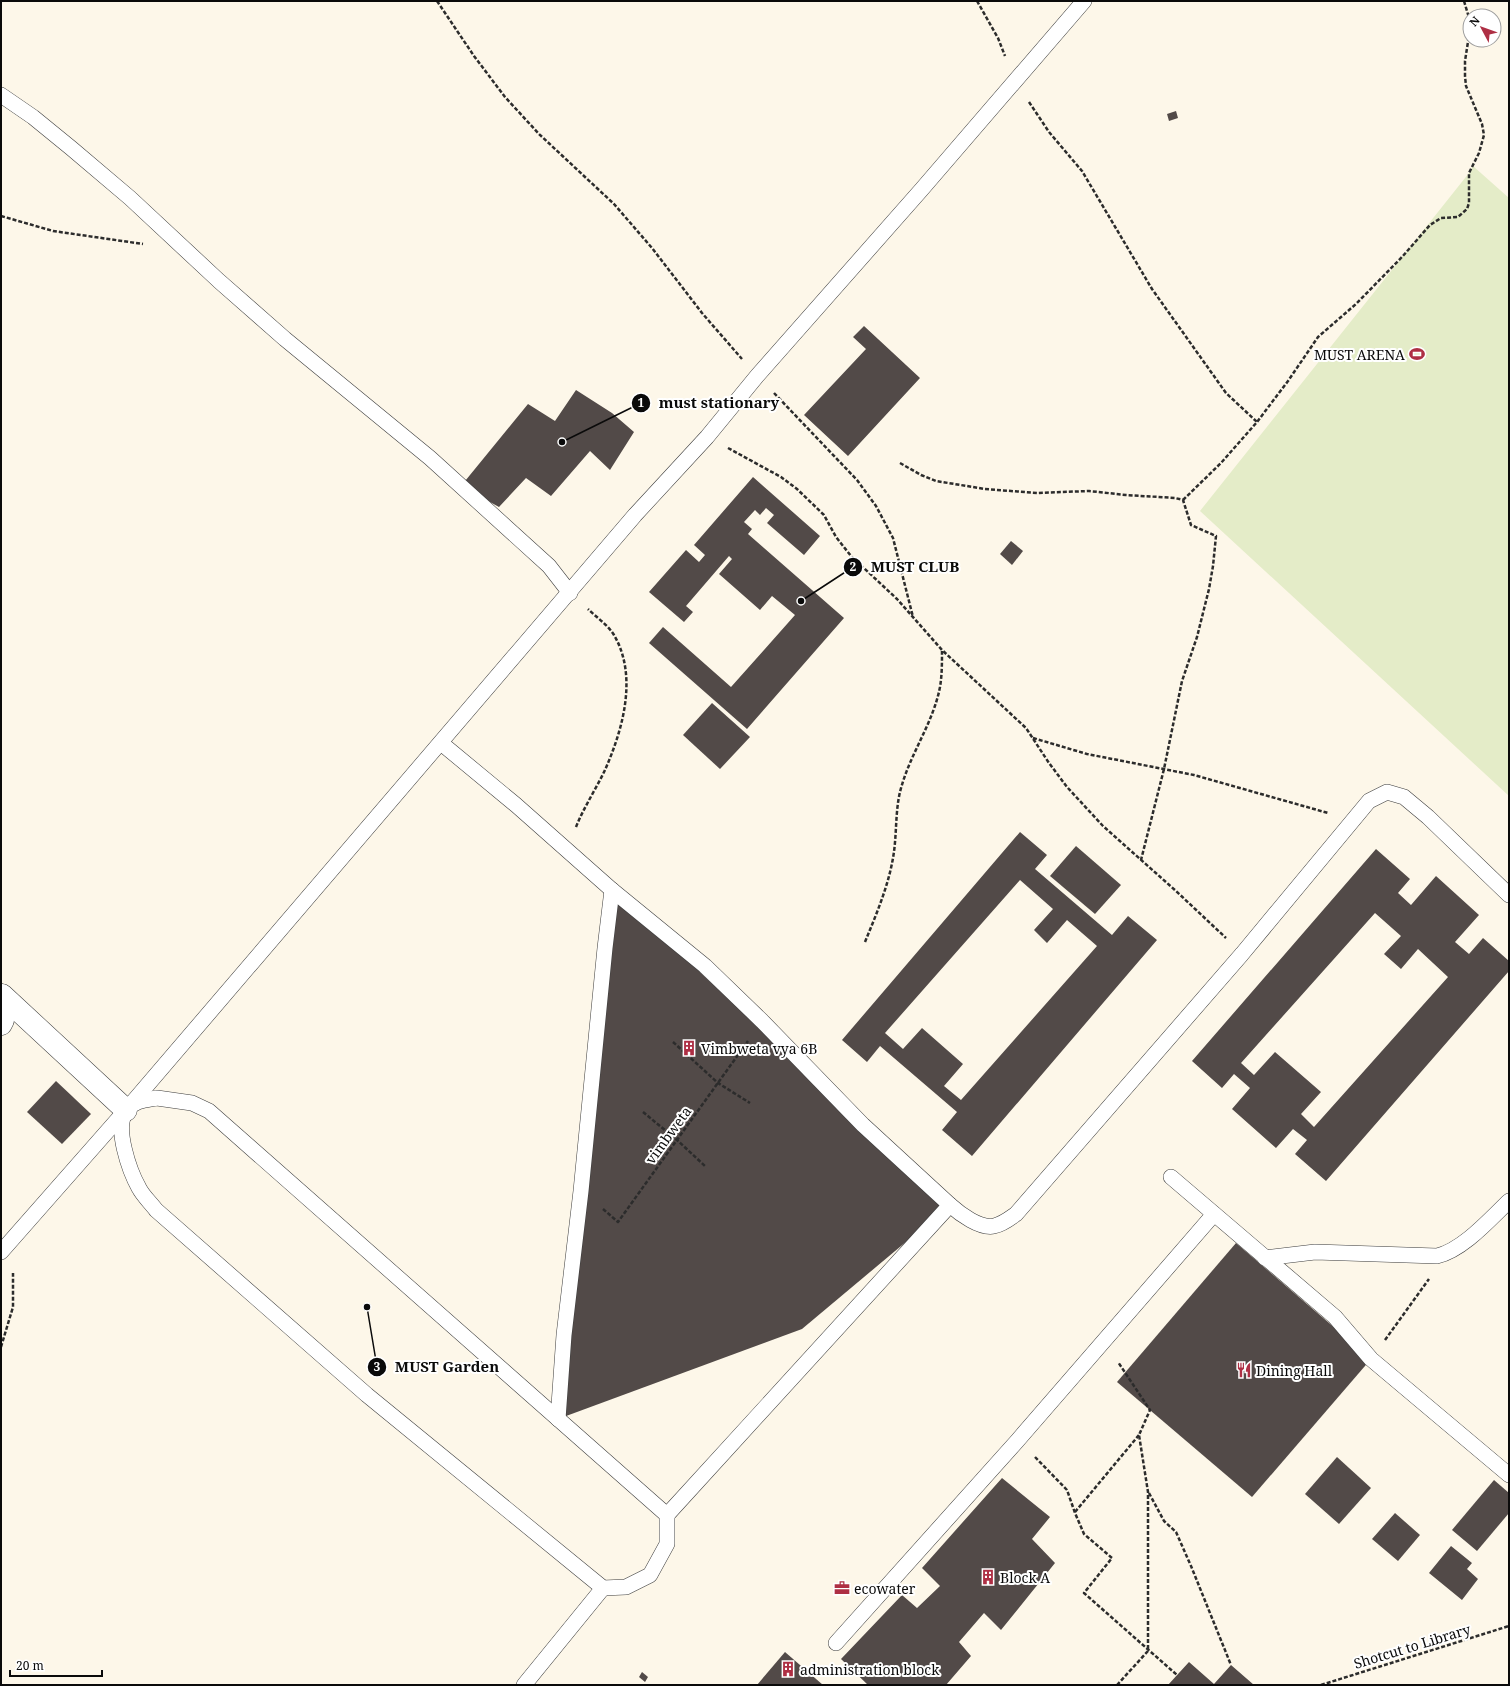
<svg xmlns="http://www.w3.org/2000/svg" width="1510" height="1686" font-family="'Noto Serif',serif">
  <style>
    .pitch { fill: #e4ecc8 }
    .building { fill: #524a48; fill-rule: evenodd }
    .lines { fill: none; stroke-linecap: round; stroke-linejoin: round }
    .service-casing { stroke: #3d3d3d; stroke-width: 16 }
    .minor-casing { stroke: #3d3d3d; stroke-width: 23 }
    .path { stroke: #2c2c2c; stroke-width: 2.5; stroke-dasharray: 4 2; stroke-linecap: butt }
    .service { stroke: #fff; stroke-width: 15 }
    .minor { stroke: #fff; stroke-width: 22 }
    .labels { text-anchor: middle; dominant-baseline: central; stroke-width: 4; stroke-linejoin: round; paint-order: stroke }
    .poi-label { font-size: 14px; fill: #0a0a0a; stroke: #fff; text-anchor: start }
    .street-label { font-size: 14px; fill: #0a0a0a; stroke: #fff }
    .leader { fill: none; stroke: #0a0a0a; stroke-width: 1.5 }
    .callout-dot { fill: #0a0a0a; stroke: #fff; stroke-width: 1.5 }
    .mark-label { font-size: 12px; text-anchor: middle; font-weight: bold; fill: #fff }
    .callout-label { font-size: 15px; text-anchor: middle; font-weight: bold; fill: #0a0a0a; stroke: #fff; stroke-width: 4; stroke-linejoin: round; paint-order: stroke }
  </style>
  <rect width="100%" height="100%" fill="#fdf7e9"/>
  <polygon class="pitch" points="1473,166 1509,198 1509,796 1200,511 1469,173"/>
  <g class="building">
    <polygon points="1176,111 1178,118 1169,121 1167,114"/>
    <polygon points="864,326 920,378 848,456 804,415 866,349 853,337"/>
    <polygon points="576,390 612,413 634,432 610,470 590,451 551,496 526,478 499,507 461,486 528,404 555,421"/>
    <polygon points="753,477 820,536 804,555 767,523 774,515 766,508 760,515 755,510 744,522 752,529 748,534 844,618 747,729 649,643 663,627 731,687 795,615 772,596 760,610 719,574 732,559 729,556 686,606 693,612 684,622 649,592 686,550 699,562 705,555 694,545"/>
    <polygon points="1011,541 1023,551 1012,565 1000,554"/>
    <polygon points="712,703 750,737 720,769 683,735"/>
    <path d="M1020,832L1047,855L1035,869L1112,935L1128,916L1157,940L972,1156L942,1130L957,1112L880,1046L867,1062L842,1040ZM1020,880L1053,909L1034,930L1047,943L1067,920L1097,946L961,1100L944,1086L963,1064L922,1028L903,1049L885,1033Z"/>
    <polygon points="1076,846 1121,885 1095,914 1050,876"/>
    <path d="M1376,849L1410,879L1398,893L1411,905L1436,876L1479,915L1455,942L1469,954L1483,938L1509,961V971L1326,1181L1295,1154L1307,1140L1293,1129L1276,1148L1232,1109L1250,1088L1234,1074L1222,1088L1192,1061ZM1375,913L1401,936L1384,954L1401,969L1418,949L1448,977L1314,1127L1301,1114L1321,1092L1275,1052L1254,1075L1241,1063Z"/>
    <polygon points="612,890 950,1205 802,1329 558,1419"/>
    <polygon points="56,1081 91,1114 62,1144 27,1112"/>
    <polygon points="1236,1243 1371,1359 1252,1497 1117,1382"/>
    <polygon points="1337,1457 1371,1488 1339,1524 1305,1494"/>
    <polygon points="1002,1478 1050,1517 1032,1539 1055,1563 1001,1630 984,1613 959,1642 971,1656 946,1685 868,1685 841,1659 902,1595 917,1608 940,1586 922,1568"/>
    <polygon points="1494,1480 1509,1493 1509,1513 1477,1551 1452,1530"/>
    <polygon points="1395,1513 1420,1535 1398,1561 1372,1539"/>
    <polygon points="1451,1546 1472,1563 1467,1569 1478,1579 1462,1600 1429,1573"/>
    <polygon points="785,1652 823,1685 757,1685"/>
    <polygon points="1189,1662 1214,1684 1231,1665 1254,1685 1168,1685"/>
    <polygon points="642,1672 648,1677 645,1682 639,1677"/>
  </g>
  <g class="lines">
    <defs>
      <g id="service">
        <polyline points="1,95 33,117 71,148 130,198 219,281 285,339 430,458 549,566 570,593"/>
        <path d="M441,743L516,805L612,890L705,966L762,1021L863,1125L950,1205C960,1214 980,1229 994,1226C1003,1224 1009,1219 1016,1214L1242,954L1369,801L1387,792L1404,797L1428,817L1509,895"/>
        <path d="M157,1098L192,1103L209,1111L667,1515V1544L650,1575L626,1587L603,1588L367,1395L156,1210C151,1203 143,1196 139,1188C130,1172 113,1126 127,1110C135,1100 146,1100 157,1098Z"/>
        <polyline points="1171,1177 1335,1317 1371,1359 1509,1475"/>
        <polyline points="1,1252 126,1110 635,515 707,437 757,376 922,189 1084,1"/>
        <path d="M1265,1258L1315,1252L1437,1256C1463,1250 1490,1219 1509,1201"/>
        <polyline points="558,1419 564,1335 581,1191 605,948 612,890"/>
        <polyline points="667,1515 950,1205"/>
        <polyline points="836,1643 1018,1440 1214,1214"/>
        <polyline points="524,1685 603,1588"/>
      </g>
      <g id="minor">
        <polyline points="1,995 3,1020 1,1024"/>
        <polyline points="2,995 126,1110"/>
      </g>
    </defs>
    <use href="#service" class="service-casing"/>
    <use href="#minor" class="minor-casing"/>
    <g class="path">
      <polyline points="437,1 474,56 505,97 539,134 614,204 652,248 702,313 742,359"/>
      <polyline points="977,1 998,38 1005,56"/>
      <polyline points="1464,1 1470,21"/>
      <polyline points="1029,102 1049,132 1082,171 1152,289 1226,393 1257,422"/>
      <polyline points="1,216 53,231 143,244"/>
      <polyline points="774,393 857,480 876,506 893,538 913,617"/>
      <polyline points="728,448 781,477 797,489 824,515 836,537 851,556 897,599 942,650 1026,728 1049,763 1067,787 1103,826 1176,891 1226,938"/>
      <polyline points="900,463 921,475 936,481 985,489 1037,493 1089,491 1126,495 1175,498 1183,500 1191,525 1216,536 1213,566 1209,589 1197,637 1182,681 1164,769 1141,860"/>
      <polyline points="1183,500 1221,463 1257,422 1288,381 1318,337 1356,304 1402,257 1430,225 1441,218 1458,217 1467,209 1469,203 1469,173 1479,153 1484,135 1482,124 1466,86 1465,76 1465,61 1470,29"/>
      <polyline points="1033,738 1087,754 1194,775 1328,813"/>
      <path d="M576,827C584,807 596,789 605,770C623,729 638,676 614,635C608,625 596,617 588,609"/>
      <path d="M865,942C876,915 888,887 893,858C897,836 895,813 900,792C909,755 933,724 940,687C942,675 942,663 942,651"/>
      <polyline points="673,1042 718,1083 750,1103"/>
      <polyline points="643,1112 677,1140 705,1166"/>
      <polyline points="603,1209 618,1222 748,1041"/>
      <polyline points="1385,1340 1429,1279"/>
      <polyline points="1,1347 13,1307 13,1273"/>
      <polyline points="1035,1457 1067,1490 1075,1513 1084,1534 1112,1558 1084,1593 1177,1675"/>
      <polyline points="1149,1493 1164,1521 1176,1532 1191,1566 1231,1665"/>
      <polyline points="1075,1512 1139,1435"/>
      <polyline points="1117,1685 1148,1651 1148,1492 1139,1435 1150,1410 1118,1362"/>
      <polyline points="1321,1685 1509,1626"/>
    </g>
    <use href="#service" class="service"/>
    <use href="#minor" class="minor"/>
  </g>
  <defs>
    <symbol id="stadium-bare" viewBox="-9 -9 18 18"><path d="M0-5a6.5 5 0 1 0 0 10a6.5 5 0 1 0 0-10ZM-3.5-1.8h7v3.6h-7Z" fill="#ae2f44" stroke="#fff" stroke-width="2.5" paint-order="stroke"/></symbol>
    <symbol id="building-bare" viewBox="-9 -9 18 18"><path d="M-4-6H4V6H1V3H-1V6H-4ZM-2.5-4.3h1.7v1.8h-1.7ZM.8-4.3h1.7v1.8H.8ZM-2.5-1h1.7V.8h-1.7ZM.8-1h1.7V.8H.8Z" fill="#ae2f44" stroke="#fff" stroke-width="2.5" paint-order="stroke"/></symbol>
    <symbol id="restaurant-bare" viewBox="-9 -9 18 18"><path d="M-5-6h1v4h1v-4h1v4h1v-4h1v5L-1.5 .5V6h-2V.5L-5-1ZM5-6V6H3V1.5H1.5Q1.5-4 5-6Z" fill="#ae2f44" stroke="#fff" stroke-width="2.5" paint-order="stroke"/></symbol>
    <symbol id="office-bare" viewBox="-9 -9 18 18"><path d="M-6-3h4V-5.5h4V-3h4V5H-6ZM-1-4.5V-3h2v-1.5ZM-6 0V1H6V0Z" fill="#ae2f44" stroke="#fff" stroke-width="2.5" paint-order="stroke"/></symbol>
  </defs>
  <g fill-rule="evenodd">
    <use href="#stadium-bare" x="1406" y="343" width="22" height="22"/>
    <use href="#building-bare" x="678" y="1037" width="22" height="22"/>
    <use href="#restaurant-bare" x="1233" y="1359" width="22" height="22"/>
    <use href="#building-bare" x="977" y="1566" width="22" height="22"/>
    <use href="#office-bare" x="831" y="1577" width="22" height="22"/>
    <use href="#building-bare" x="777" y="1658" width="22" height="22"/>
  </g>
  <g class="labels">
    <g class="poi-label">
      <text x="1405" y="354" text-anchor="end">MUST ARENA</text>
      <text x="701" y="1048">Vimbweta vya 6B</text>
      <text x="1256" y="1370">Dining Hall</text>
      <text x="1000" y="1577">Block A</text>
      <text x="854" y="1588">ecowater</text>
      <text x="800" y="1669">administration block</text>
    </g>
    <g class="street-label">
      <text transform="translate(668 1135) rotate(-54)">vimbweta</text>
      <text transform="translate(1412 1646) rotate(-17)">Shotcut to Library</text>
    </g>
  </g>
  <path class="leader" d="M562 442L641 403M801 601L853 567M367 1307L377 1367"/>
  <g class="callout-dot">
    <circle cx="562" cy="442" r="4"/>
    <circle cx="801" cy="601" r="4"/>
    <circle cx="367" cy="1307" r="4"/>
    <circle cx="641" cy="403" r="10"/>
    <circle cx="853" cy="567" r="10"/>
    <circle cx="377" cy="1367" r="10"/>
  </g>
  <g class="mark-label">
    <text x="641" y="407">1</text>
    <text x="853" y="571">2</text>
    <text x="377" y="1371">3</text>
  </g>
  <g class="callout-label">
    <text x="719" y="408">must stationary</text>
    <text x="915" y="572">MUST CLUB</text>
    <text x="447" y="1372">MUST Garden</text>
  </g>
  <rect width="1510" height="1686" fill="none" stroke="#0a0a0a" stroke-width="4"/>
  <g transform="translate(1482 28) rotate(311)"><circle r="19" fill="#ffffff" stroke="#9d9d9d"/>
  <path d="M0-3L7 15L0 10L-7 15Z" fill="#ae2f44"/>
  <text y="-6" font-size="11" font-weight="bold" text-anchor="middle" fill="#0a0a0a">N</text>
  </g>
  <path d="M10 1670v6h92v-6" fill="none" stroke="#0a0a0a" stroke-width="2"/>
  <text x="16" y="1670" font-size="12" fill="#0a0a0a" stroke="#ffffff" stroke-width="3" paint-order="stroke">20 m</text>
</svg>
